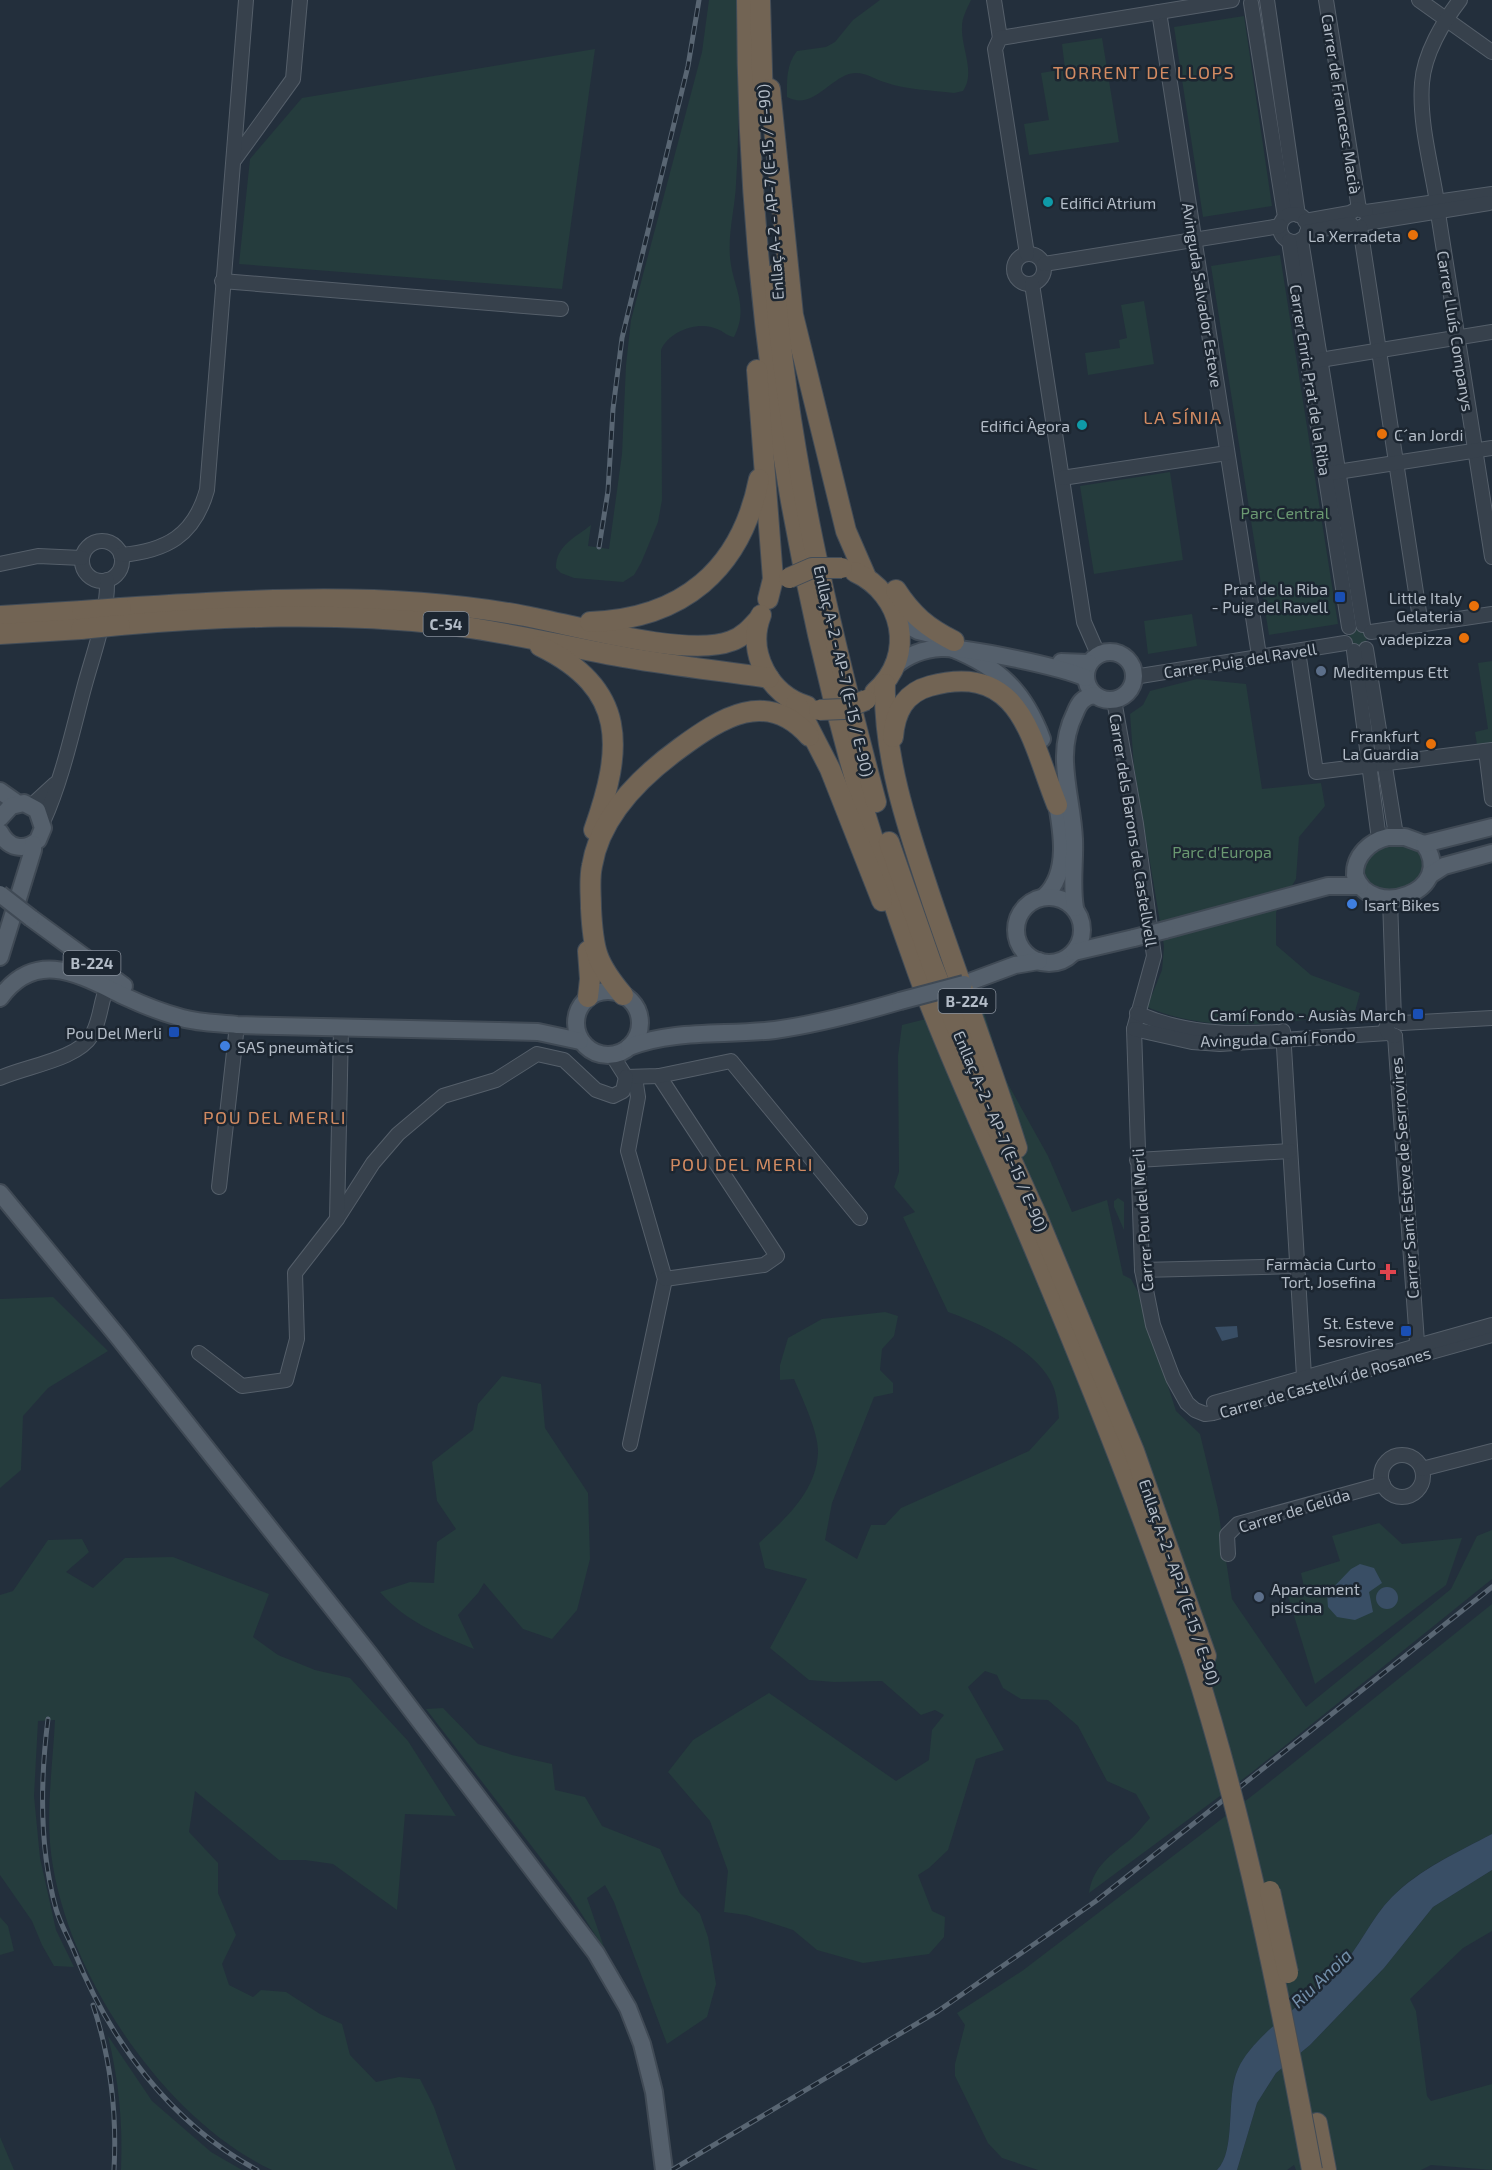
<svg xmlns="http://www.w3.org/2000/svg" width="1492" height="2170" font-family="'Exo 2',sans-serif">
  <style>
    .green { fill: #253c3d }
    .water { fill: #394e65 }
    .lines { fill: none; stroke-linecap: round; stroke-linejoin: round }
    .minor-casing { stroke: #555f6a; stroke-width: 16 }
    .major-casing { stroke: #404a55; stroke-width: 20 }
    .highway-casing { stroke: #424c57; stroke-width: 22 }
    .minor { stroke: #37414c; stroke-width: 14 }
    .major { stroke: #55606c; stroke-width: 16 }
    .highway { stroke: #726454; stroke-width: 20 }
    .rail-casing { stroke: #596673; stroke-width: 5 }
    .rail { stroke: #1c2631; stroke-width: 3; stroke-dasharray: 9; stroke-linecap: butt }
    .major-bridge-casing { stroke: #404a55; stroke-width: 20; stroke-linecap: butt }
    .highway-bridge-casing { stroke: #424c57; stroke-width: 22; stroke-linecap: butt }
    .major-bridge { stroke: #55606c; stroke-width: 16 }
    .highway-bridge { stroke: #726454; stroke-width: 20 }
    .culture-dot { fill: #0f9aa8; stroke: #1c2631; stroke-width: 2 }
    .food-dot { fill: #e8710a; stroke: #1c2631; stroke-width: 2 }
    .transit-dot { fill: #1a4fb4; stroke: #1c2631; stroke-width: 2 }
    .service-dot { fill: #5c6f8a; stroke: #1c2631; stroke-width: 2 }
    .shop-dot { fill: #3f7fe0; stroke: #1c2631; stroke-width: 2 }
    .health-dot { fill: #e0444e; stroke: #1c2631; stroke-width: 2 }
    .labels { text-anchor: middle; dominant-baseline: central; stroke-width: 5; stroke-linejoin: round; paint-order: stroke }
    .shield { fill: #1c2631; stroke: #868f9a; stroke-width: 1.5 }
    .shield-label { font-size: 15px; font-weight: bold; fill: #b3bcc7 }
    .street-label { font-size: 16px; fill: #b3bcc7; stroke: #1c2631 }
    .poi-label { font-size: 16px; fill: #b3bcc7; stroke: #1c2631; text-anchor: end }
    .park-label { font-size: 16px; fill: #6a9871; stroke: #1c2631 }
    .neighbourhood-label { font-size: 18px; letter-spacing: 1.5px; fill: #d38b62; stroke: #1c2631 }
    .water-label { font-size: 18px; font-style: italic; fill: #738faa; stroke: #1c2631 }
  </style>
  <rect width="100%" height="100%" fill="#232f3c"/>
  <g class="green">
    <path d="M709,0H737C738,61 740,123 736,184C735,208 728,232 730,257C732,286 750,305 734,337C726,336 724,331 717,329C698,320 668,332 661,350L662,500L658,522L641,563L634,575L623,582L574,578L561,573L556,568C556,545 575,538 591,525L588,546L609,549L622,454L626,365L631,320L702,52Z"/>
    <path d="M880,0H971C967,9 962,17 962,27C961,48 976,73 963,91L954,93C931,90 907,90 884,82C872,78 862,70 849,74C826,82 812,110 787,97C787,80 786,65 797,51L826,47L835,42L853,20Z"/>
    <polygon points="1244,16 1272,206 1203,217 1174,27"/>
    <polygon points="1102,38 1119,142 1029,155 1024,124 1049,120 1041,73 1065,69 1062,44"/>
    <polygon points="595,49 562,289 239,264 250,159 302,98"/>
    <polygon points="1280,255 1338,624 1269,635 1211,266"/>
    <polygon points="1144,301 1154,364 1088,375 1085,353 1120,348 1119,340 1127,338 1121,305"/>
    <polygon points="1170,472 1183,560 1094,574 1080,486"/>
    <polygon points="1192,614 1197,646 1148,654 1144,621"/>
    <circle cx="1358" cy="637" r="9"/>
    <polygon points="1492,661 1492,743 1477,745 1475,732 1488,729 1478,663"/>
    <path d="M1197,679L1246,684L1262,789L1321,783L1325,806L1299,837L1296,879L1276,912V945L1311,975L1360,993L1354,1015C1286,1021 1213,1036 1147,1007L1162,970L1164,946L1134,767L1130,714L1143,705L1150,691Z"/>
    <polygon points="1388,844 1404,844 1421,852 1425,868 1412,886 1379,893 1359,872 1371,852"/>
    <path d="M982,1005L1003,1075L1048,1156L1072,1212L1107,1200L1123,1275L1131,1279L1138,1292L1176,1411L1200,1434L1218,1509L1232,1599L1306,1707L1451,1589L1477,1536L1492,1530V1579L1251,1773L1089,1893C1093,1866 1111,1855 1131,1839C1138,1833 1144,1824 1150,1818L1136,1794L1107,1781L1078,1726L1048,1700L1021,1699L1003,1688L997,1675L985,1671L968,1687L1004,1750L976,1759L948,1850L929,1868L918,1875L932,1911L945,1917L944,1937L929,1954L863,1963L817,1950L793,1930L746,1915L724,1912L728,1871L710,1821L668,1772L693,1740L769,1693L896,1781L929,1760L932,1730L944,1715L935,1710L921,1715L882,1681L834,1682L809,1680L770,1648L807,1579L765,1568L759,1543C785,1519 816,1492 818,1453C819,1433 802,1398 794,1379L780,1380V1365L788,1338L822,1319L885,1312L898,1316L894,1336L882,1349L880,1370L893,1383V1393L874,1397L832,1503L825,1540L857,1559L871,1525H885L901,1508L1029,1451L1059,1418C1058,1408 1057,1395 1053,1386C1038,1350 982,1324 948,1312L903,1217L915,1212L894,1187L899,1172L898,1056L902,1025Z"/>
    <polygon points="1118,1198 1124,1202 1124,1230 1114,1207 1114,1201"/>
    <polygon points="53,1297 108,1351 48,1388 23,1416 21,1470 0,1488 0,1299"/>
    <path d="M502,1376L541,1384L545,1428L588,1493L590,1559L577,1610L552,1639L523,1629L484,1583L478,1593L458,1615L474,1649C438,1634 406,1622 380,1592L410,1582L434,1583L437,1542L456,1529L437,1501L432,1462L473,1430L478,1404Z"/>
    <polygon points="1379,1523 1402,1544 1462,1538 1446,1585 1315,1684 1287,1593 1304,1587 1301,1573 1340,1561 1332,1536"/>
    <path d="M82,1539L89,1552L66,1572L93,1588L125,1558L173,1557L269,1594L253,1637L278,1655L315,1670L350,1678L408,1741L456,1816L405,1814L397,1910L333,1864L305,1860H279L195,1791L189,1832L218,1863V1893L236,1935L222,1964L229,1985L253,1997L261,1990L286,1992L320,2014L342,2024L350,2055L376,2082L399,2077L420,2079L434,2107L456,2170H272C161,2118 60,1965 50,1843C47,1803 53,1760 55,1720L38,1721L34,1796L40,1858L56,1930L74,1967L54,1966L42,1945L32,1921L0,1875V1595L13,1591L48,1540Z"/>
    <path d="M1492,1604V1834C1458,1852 1419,1869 1392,1897C1371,1918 1359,1949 1338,1970C1311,1999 1253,2035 1238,2069C1225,2097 1237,2150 1217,2170H1038L1002,2158L988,2143L955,2076V2064L965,2025L957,2013L1022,1971L1257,1792Z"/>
    <polygon points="443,1708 478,1744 512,1755 552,1764 555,1790 585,1797 602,1826 660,1849 680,1893 700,1914 708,1937 716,1984 707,2017 667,2044 614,1902 605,1885 587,1898 605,1950 570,1896 426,1709"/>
    <polygon points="1492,1870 1492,1931 1463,1948 1410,1999 1416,2011 1427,2096 1431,2101 1492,2084 1492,2170 1431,2165 1421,2170 1296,2170 1294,2165 1287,2170 1237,2170 1257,2103 1276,2073 1310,2045 1384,1968 1433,1907"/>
    <polygon points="0,1917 8,1926 14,1951 0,1955"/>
    <path d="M108,2036L152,2101L211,2152L242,2170H121C123,2123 119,2082 108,2036Z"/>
    <polygon points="0,2137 14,2170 0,2170"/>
  </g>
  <g class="water">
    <polygon points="1237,1326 1238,1337 1222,1341 1215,1327"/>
    <polygon points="1360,1564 1374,1568 1382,1583 1369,1592 1373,1612 1355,1620 1337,1617 1328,1607 1327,1594 1351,1569"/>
    <circle cx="1387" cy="1598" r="11"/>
    <path d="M1492,1834V1870L1433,1907L1384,1968L1310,2045L1276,2073L1257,2103L1237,2170H1217C1237,2150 1225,2097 1238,2069C1253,2034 1311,1999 1338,1970C1359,1949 1371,1918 1392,1897C1420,1869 1458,1852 1492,1834Z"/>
  </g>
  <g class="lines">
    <defs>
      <g id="minor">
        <polyline points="994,0 1000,38"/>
        <polyline points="1267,0 1298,215"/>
        <polyline points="1326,0 1359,209"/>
        <polyline points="1419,0 1492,52"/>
        <polyline points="1251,3 1285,217"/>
        <polyline points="1159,12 1258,649"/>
        <polyline points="235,159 293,79 300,0"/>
        <path d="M1437,202C1431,164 1419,122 1422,83C1424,54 1443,22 1460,0"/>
        <polyline points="1366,212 1492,194"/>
        <polyline points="1438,213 1492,557"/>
        <circle cx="1294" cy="228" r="14"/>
        <polyline points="1305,221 1350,213 1357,209 1366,212"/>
        <polyline points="1366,223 1489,203"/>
        <polyline points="1360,227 1421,625"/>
        <polyline points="1307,232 1351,224"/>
        <polyline points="1301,240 1363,625"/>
        <polyline points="1289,241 1349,627"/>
        <circle cx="1029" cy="269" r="15"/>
        <polyline points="1027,254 995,49 1000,38 1232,0"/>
        <polyline points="1044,264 1280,226"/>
        <polyline points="222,281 561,309"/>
        <polyline points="1032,284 1084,622 1098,654"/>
        <polyline points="1314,361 1492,332"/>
        <polyline points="1331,473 1492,448"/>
        <polyline points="1062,478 1227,453"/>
        <circle cx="102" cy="561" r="20"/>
        <path d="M121,555C166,551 194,536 207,490L246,0"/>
        <polyline points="0,564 38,556 82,558"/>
        <polyline points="1371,632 1492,614"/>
        <polyline points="1366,649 1395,829 1399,837"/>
        <polyline points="1298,651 1316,772 1492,750"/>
        <polyline points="1354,651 1379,839"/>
        <polyline points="1134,677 1345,643"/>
        <polyline points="1114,700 1136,824 1154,956 1134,1029 1142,1270 1153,1325 1173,1378 1187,1403 1195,1410 1205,1414 1213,1413 1492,1335"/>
        <polyline points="1486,751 1492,799"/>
        <polyline points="31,806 55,784"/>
        <path d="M43,822C62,780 72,733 84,688C93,654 108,616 107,580"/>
        <polyline points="1390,899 1394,1020"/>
        <path d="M1137,1013C1181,1033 1229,1035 1277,1032"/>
        <polyline points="1134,1029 1192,1042 1220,1044 1388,1033"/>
        <polyline points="1283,1031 1304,1376 1308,1386"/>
        <polyline points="1395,1036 1418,1356"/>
        <polyline points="1395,1036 1388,1033 1386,1028 1389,1022 1394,1020 1402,1023 1492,1018"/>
        <polyline points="612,1055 626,1077 636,1084 638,1097 628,1151 665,1279 630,1444"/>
        <polyline points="659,1076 777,1256 764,1265 665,1279"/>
        <polyline points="626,1077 659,1076 731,1061 860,1218"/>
        <path d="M0,1078C26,1066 77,1060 92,1035C101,1019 100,1003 107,987"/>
        <polyline points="1137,1160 1290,1151"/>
        <polyline points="219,1187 237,1025"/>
        <polyline points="337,1219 373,1163 398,1134 443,1096 496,1080 537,1054 564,1060 596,1090 613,1096 623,1091 626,1077"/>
        <polyline points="1142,1270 1297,1266"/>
        <polyline points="199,1353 242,1386 286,1380 297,1339 295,1273 337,1219 341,1028"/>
        <polyline points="1214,1403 1492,1325"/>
        <circle cx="1402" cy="1476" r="21"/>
        <polyline points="1422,1469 1492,1451"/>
        <polyline points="1228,1554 1227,1535 1238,1524 1383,1484"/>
      </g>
      <g id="major">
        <polyline points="898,620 918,631 942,637"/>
        <path d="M951,648C999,667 1024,691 1042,739"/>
        <circle cx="1110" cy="676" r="24"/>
        <polyline points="1061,662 1089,663"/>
        <path d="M895,666C908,655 924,649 941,648C967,647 1062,667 1086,678"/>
        <polyline points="0,791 17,803"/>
        <path d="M0,818L11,806L24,803L37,810L43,828L38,840C24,852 8,848 0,832"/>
        <path d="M1388,837H1405L1424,844C1458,891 1370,922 1355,875C1354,856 1370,841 1388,837Z"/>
        <polyline points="1424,844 1492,827"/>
        <polyline points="1430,875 1444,866 1492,853"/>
        <path d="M1045,896C1071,871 1061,826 1055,793"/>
        <circle cx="1049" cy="930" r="33"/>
        <path d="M1075,908C1071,884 1075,862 1074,839C1072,795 1054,755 1075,713C1079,703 1083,697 1094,695"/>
        <polyline points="31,918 124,986"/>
        <polyline points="1165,930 1328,886 1360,886"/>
        <polyline points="1074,952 1134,938"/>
        <polyline points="0,957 33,850 33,844"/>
        <polyline points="964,984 1015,965 1039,961"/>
        <circle cx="608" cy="1023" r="32"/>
        <path d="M0,998C37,947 82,976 126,997C143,1005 164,1013 182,1018C199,1023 219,1023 237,1025L538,1032L580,1041"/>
        <path d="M629,1047C675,1029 726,1036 775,1030C817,1024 859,1013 900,1001"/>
        <polyline points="0,1193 119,1338 369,1654 596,1953 628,2008 642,2044 654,2092 664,2170"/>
      </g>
      <g id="highway">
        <path d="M747,0C747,332 804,661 918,973C949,1058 988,1139 1023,1222C1084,1366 1143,1512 1193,1660"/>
        <polyline points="760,0 763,105"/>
        <polyline points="770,89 793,315 846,531 866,577"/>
        <path d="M774,275C788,454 830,630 876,802"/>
        <polyline points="757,370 773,579 768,599"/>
        <path d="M855,572C903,594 917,656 875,692"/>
        <path d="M896,590C912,615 928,628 954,641"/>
        <path d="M121,608C256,599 392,591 525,616C573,625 688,658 731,641C743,637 751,628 759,619"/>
        <path d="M761,615C746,653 770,695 807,706"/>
        <polyline points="0,616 82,611"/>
        <path d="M590,622C682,619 741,570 759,479"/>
        <path d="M120,625C227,616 334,612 442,624C505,631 566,647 629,658C675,666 722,671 769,678"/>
        <polyline points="0,634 81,629"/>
        <path d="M540,646C628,689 623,748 594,830"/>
        <path d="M885,684C883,758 909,832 932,901C960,984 991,1065 1017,1148"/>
        <polyline points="796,703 830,769 882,901"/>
        <path d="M893,737C895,713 904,693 930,686C1022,661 1031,741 1057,805"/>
        <polyline points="889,842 931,962 992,1117 1036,1214 1134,1451 1206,1656"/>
        <polyline points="588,951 590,979 588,997"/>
        <path d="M623,995C596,963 593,950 591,908C591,894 589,879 592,866C600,816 640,777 680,748C721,718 767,688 809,736"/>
        <polyline points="1317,2123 1326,2170"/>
      </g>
    </defs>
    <use href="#minor" class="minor-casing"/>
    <use href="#major" class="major-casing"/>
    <use href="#highway" class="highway-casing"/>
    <use href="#minor" class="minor"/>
    <use href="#major" class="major"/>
    <use href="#highway" class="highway"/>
    <defs>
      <g id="rail">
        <polyline points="599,547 608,491 613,409 622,338 688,66 699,0"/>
        <path d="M48,1719C40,1782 39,1847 56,1909C60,1923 68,1937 74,1951C110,2041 170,2123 257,2170"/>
        <path d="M93,2005C111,2059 117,2114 114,2170"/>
        <polyline points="672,2170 938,2011 1096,1901 1492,1587"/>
      </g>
    </defs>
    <use href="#rail" class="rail-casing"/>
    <use href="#rail" class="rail"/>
    <defs>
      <g id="major-bridge">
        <polyline points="0,894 31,918"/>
        <polyline points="1134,938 1165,930"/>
        <polyline points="900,1001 964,984"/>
      </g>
      <g id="highway-bridge">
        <polyline points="789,578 812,568 842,568"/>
        <polyline points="82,611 121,608"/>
        <polyline points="81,629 120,625"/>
        <polyline points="819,710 844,709 866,700"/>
        <path d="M1193,1660C1246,1827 1280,1998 1312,2170"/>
        <polyline points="1270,1891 1288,1973"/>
      </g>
    </defs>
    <use href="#major-bridge" class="major-bridge-casing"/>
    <use href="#highway-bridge" class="highway-bridge-casing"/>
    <use href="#major-bridge" class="major-bridge"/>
    <use href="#highway-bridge" class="highway-bridge"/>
  </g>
  <g class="culture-dot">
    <circle cx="1048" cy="202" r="6"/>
    <circle cx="1082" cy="425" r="6"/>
  </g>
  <g class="food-dot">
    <circle cx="1413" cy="235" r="6"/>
    <circle cx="1382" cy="434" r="6"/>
    <circle cx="1474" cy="606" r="6"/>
    <circle cx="1464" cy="638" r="6"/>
    <circle cx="1431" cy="744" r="6"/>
  </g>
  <g class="transit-dot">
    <rect x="1334" y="591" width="12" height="12" rx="3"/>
    <rect x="1412" y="1008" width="12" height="12" rx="3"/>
    <rect x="168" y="1026" width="12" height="12" rx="3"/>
    <rect x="1400" y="1325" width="12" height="12" rx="3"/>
  </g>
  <g class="service-dot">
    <circle cx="1321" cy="671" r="6"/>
    <circle cx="1259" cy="1597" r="6"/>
  </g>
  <g class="shop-dot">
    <circle cx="1352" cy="904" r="6"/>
    <circle cx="225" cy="1046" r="6"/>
  </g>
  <path class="health-dot" d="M1385 1263h6v6h6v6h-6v6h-6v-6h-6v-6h6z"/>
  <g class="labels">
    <g class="shield">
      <rect x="423.5" y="612" width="45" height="24" rx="4.5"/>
      <rect x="63.5" y="951" width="57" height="24" rx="4.5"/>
      <rect x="938.5" y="989" width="57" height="24" rx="4.5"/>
    </g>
    <g class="shield-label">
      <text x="446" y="624">C-54</text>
      <text x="92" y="963">B-224</text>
      <text x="967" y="1001">B-224</text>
    </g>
    <g class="street-label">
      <text transform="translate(1342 104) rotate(81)">Carrer de Francesc Macià</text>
      <text transform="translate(770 192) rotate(-94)">Enllaç A-2 - AP-7 (E-15 / E-90)</text>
      <text transform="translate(1203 295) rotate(81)">Avinguda Salvador Esteve</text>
      <text transform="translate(1456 331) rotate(81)">Carrer Lluís Companys</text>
      <text transform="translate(1311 380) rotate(81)">Carrer Enric Prat de la Riba</text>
      <text transform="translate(1240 660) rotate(-9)">Carrer Puig del Ravell</text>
      <text transform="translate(844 671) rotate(77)">Enllaç A-2 - AP-7 (E-15 / E-90)</text>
      <text transform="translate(1134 830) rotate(81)">Carrer dels Barons de Castellvell</text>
      <text transform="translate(1278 1038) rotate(-2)">Avinguda Camí Fondo</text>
      <text transform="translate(1001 1131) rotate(67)">Enllaç A-2 - AP-7 (E-15 / E-90)</text>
      <text transform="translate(1404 1178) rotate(-94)">Carrer Sant Esteve de Sesrrovires</text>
      <text transform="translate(1142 1220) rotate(-94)">Carrer Pou del Merli</text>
      <text transform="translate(1325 1382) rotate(-16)">Carrer de Castellví de Rosanes</text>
      <text transform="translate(1294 1510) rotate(-17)">Carrer de Gelida</text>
      <text transform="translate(1180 1582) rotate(71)">Enllaç A-2 - AP-7 (E-15 / E-90)</text>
    </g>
    <g class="poi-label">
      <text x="1060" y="202" text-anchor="start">Edifici Atrium</text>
      <text x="1401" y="235">La Xerradeta</text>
      <text x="1070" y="425">Edifici Àgora</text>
      <text x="1394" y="434" text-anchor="start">C´an Jordi</text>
      <text x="1328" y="588">Prat de la Riba<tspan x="1328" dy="18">- Puig del Ravell</tspan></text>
      <text x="1462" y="597">Little Italy<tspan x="1462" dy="18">Gelateria</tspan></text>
      <text x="1452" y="638">vadepizza</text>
      <text x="1333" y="671" text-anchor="start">Meditempus Ett</text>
      <text x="1419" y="735">Frankfurt<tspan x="1419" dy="18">La Guardia</tspan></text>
      <text x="1364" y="904" text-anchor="start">Isart Bikes</text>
      <text x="1406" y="1014">Camí Fondo - Ausiàs March</text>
      <text x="162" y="1032">Pou Del Merli</text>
      <text x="237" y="1046" text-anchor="start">SAS pneumàtics</text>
      <text x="1376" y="1263">Farmàcia Curto<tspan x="1376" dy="18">Tort, Josefina</tspan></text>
      <text x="1394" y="1322">St. Esteve<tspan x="1394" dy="18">Sesrovires</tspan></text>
      <text x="1271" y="1588" text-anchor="start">Aparcament<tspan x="1271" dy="18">piscina</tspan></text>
    </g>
    <g class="park-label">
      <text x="1285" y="512">Parc Central</text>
      <text x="1222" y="851">Parc d'Europa</text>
    </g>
    <g class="neighbourhood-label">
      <text x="1144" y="72">TORRENT DE LLOPS</text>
      <text x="1183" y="417">LA SÍNIA</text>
      <text x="275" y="1117">POU DEL MERLI</text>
      <text x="742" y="1164">POU DEL MERLI</text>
    </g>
    <g class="water-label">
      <text transform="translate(1321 1978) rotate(-44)">Riu Anoia</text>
    </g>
  </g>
</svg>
